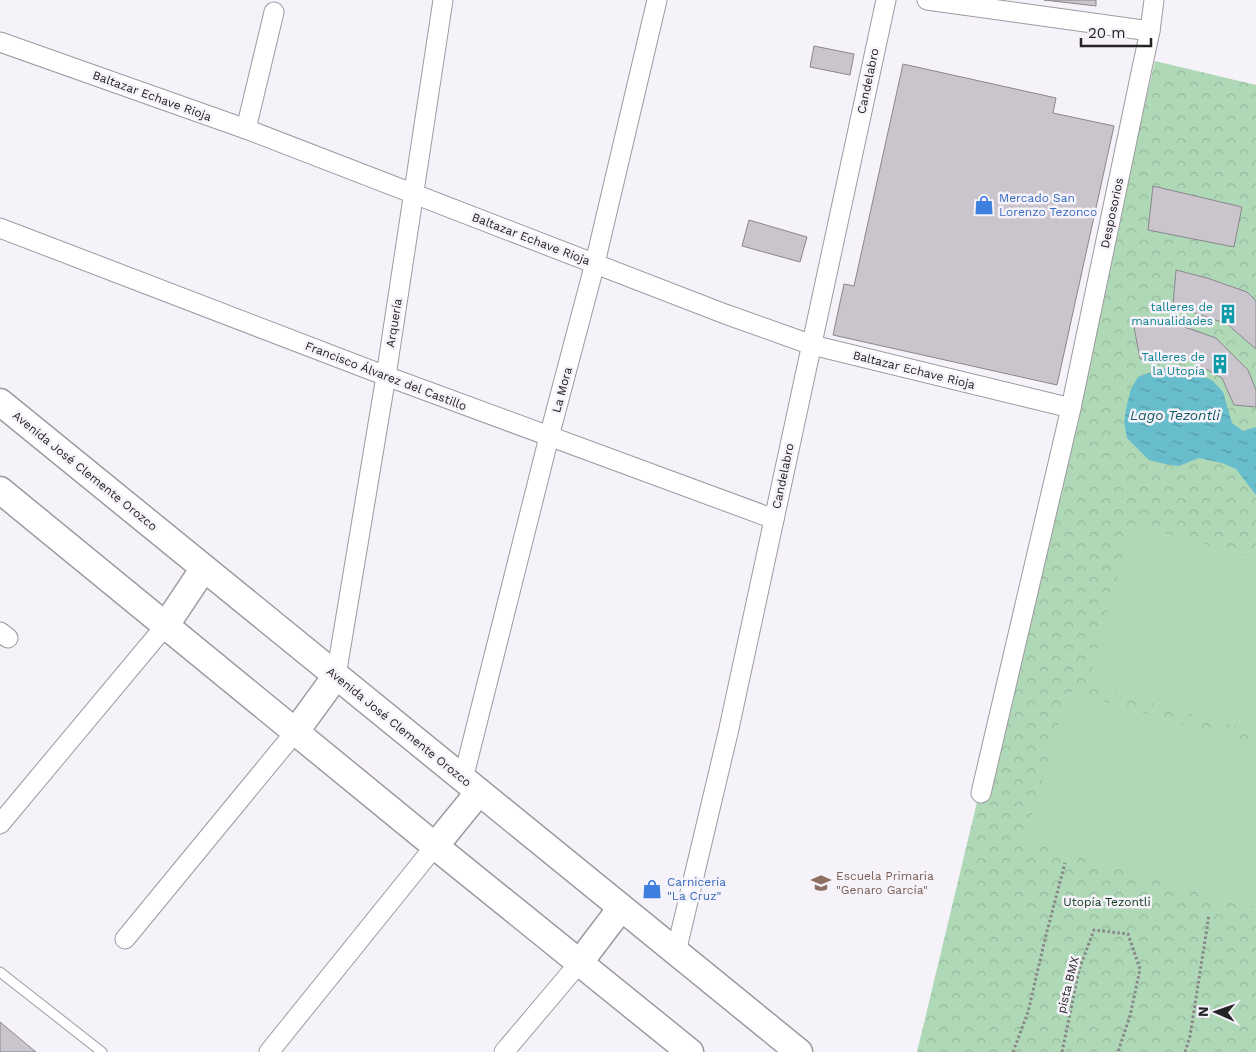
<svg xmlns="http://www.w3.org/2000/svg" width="1256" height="1052" font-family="'Work Sans',sans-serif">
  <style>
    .park { fill: url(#park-crowns) }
    .garden { fill: #afd8b7 }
    .water { fill: url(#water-ripples) }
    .building { fill: #cac5cd; stroke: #8a868d }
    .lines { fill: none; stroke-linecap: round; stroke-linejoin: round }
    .lane-casing { stroke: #9e9aa1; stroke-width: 11 }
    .street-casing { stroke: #9e9aa1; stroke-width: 21 }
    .secondary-casing { stroke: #9e9aa1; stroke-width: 29 }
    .path { stroke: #88858a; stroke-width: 3; stroke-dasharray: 2.5 2.5; stroke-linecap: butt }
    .lane { stroke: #fff; stroke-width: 9 }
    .street { stroke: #fff; stroke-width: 19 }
    .secondary { stroke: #fff; stroke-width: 26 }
    .labels { text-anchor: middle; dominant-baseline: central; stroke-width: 5; stroke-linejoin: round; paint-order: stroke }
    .street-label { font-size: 12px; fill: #252326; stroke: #f6f2f9 }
    .shop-label { font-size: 12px; fill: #366cbe; stroke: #f6f2f9; text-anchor: start }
    .culture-label { font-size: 12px; fill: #0d838f; stroke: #f6f2f9; text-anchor: end }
    .education-label { font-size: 12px; fill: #785e54; stroke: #f6f2f9; text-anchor: start }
    .park-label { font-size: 12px; fill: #093519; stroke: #f6f2f9 }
    .water-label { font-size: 14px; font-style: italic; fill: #125b67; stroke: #f6f2f9 }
  </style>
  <defs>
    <pattern id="park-crowns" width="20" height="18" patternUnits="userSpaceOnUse" patternTransform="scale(1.25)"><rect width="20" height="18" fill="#afd8b7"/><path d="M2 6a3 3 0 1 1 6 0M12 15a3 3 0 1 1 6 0" fill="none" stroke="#96b99d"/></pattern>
    <pattern id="water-ripples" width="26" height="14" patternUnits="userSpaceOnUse" patternTransform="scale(1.25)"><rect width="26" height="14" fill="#68bdcd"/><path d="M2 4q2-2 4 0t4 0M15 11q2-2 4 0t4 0" fill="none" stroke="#5599a6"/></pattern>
  </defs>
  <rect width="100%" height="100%" fill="#f6f2f9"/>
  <polygon class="park" points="1155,61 1256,85 1256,1052 917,1052"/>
  <g class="garden">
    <polygon points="1132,524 1256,558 1256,732 1088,685"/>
    <polygon points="1068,691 1256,745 1256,907 1025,841"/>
  </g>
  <polygon class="water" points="1174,366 1187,368 1213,381 1223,392 1232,423 1243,431 1256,427 1256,495 1236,469 1222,463 1199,458 1179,466 1165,464 1149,460 1127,438 1124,422 1127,404 1131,389 1138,377 1160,369"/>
  <g class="building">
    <polygon points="1044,0 1096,0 1096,6"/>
    <polygon points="814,46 854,54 850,75 810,67"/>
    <polygon points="903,64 1056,98 1053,113 1114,126 1057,385 833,335 844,284 854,286"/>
    <polygon points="1153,186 1242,207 1234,247 1148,230"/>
    <polygon points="749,220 807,237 800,262 742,246"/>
    <polygon points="1176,270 1207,278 1247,292 1256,301 1256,349 1227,324 1173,305"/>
    <polygon points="1176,324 1216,338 1248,370 1256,390 1256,407 1234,405 1222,378 1185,357 1140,359 1134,327"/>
    <polygon points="0,1022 36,1052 0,1052"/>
  </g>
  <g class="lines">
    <defs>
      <polyline id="lane" points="0,972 102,1052"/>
      <g id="street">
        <polyline points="927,0 1150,31"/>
        <polyline points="0,42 246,129 725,314 812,345 1071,408"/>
        <polyline points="246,129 274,12"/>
        <polyline points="0,228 386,376 774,519"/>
        <polyline points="0,632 8,638"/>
        <polyline points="336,676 386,376 443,0"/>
        <polyline points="463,779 549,437 595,263 657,0"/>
        <polyline points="981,793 1071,408 1142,68 1150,31 1154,0"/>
        <polyline points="0,824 166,625"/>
        <polyline points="125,939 296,731"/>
        <polyline points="676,952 728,733 886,0"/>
        <polyline points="269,1052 435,846"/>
        <polyline points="504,1052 580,962"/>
      </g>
      <g id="secondary">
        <polyline points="0,402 799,1052"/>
        <polyline points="0,490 435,846 690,1052"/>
        <polyline points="166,625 204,568"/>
        <polyline points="296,731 336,676"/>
        <polyline points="435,846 479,792"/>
        <polyline points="580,962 621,908"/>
      </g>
    </defs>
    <use href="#lane" class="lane-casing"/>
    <use href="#street" class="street-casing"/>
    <use href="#secondary" class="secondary-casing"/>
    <g class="path">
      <polyline points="1013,1052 1028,1012 1045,939 1065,863"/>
      <polyline points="1062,1052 1079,970 1094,930 1128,934 1140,969 1130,1016 1118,1052"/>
      <polyline points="1185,1052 1190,1036 1209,915"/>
    </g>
    <use href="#lane" class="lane"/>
    <use href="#street" class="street"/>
    <use href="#secondary" class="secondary"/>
  </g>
  <defs>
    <symbol id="shop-bare" viewBox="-9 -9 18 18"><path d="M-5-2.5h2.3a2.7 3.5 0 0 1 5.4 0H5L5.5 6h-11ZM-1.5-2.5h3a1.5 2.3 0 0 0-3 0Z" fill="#3f7fe0" stroke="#f6f2f9" stroke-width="2.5" paint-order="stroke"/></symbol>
    <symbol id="building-bare" viewBox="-9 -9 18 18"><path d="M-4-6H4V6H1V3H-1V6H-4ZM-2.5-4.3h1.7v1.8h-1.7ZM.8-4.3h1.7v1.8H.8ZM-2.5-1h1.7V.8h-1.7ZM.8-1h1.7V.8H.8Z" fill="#0f9aa8" stroke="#f6f2f9" stroke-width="2.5" paint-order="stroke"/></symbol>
    <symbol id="school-bare" viewBox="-9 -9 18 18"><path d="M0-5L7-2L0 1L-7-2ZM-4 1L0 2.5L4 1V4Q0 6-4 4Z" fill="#8d6e63" stroke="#f6f2f9" stroke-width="2.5" paint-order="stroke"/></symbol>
  </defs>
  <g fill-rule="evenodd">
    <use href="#shop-bare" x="970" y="191" width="28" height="28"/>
    <use href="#building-bare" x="1214" y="300" width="28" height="28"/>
    <use href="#building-bare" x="1206" y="350" width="28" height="28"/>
    <use href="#school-bare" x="807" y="869" width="28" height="28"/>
    <use href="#shop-bare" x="638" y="875" width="28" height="28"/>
  </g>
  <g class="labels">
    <g class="street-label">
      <text transform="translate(868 81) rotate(-78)">Candelabro</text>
      <text transform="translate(152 96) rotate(20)">Baltazar Echave Rioja</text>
      <text transform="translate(1112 213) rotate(-78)">Desposorios</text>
      <text transform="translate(531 239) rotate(21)">Baltazar Echave Rioja</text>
      <text transform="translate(394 323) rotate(-81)">Arquería</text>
      <text transform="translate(914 370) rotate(14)">Baltazar Echave Rioja</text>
      <text transform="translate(386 376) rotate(21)">Francisco Álvarez del Castillo</text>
      <text transform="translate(562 390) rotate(-75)">La Mora</text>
      <text transform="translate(85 471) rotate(39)">Avenida José Clemente Orozco</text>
      <text transform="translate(783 476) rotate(-78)">Candelabro</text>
      <text transform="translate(399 727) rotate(39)">Avenida José Clemente Orozco</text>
      <text transform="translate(1068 985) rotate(-76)">pista BMX</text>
    </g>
    <g class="shop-label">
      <text x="999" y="198">Mercado San<tspan x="999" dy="14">Lorenzo Tezonco</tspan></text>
      <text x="667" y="882">Carnicería<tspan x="667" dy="14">"La Cruz"</tspan></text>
    </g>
    <g class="culture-label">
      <text x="1213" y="307">talleres de<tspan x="1213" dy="14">manualidades</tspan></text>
      <text x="1205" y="357">Talleres de<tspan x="1205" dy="14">la Utopía</tspan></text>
    </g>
    <g class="education-label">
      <text x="836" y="876">Escuela Primaria<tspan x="836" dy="14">"Genaro García"</tspan></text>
    </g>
    <g class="park-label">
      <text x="1107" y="902">Utopía Tezontli</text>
    </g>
    <g class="water-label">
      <text x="1175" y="415">Lago Tezontli</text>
    </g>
  </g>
  <g transform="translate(1216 1012) rotate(272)" stroke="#f6f2f9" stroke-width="4" paint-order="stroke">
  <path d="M0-4L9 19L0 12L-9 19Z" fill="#252326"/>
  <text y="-8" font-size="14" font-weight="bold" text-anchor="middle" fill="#252326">N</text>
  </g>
  <path d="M1081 38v8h70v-8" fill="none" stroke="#252326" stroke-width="2.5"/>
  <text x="1088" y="38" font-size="15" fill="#252326" stroke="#f6f2f9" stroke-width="4" paint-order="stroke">20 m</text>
</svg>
